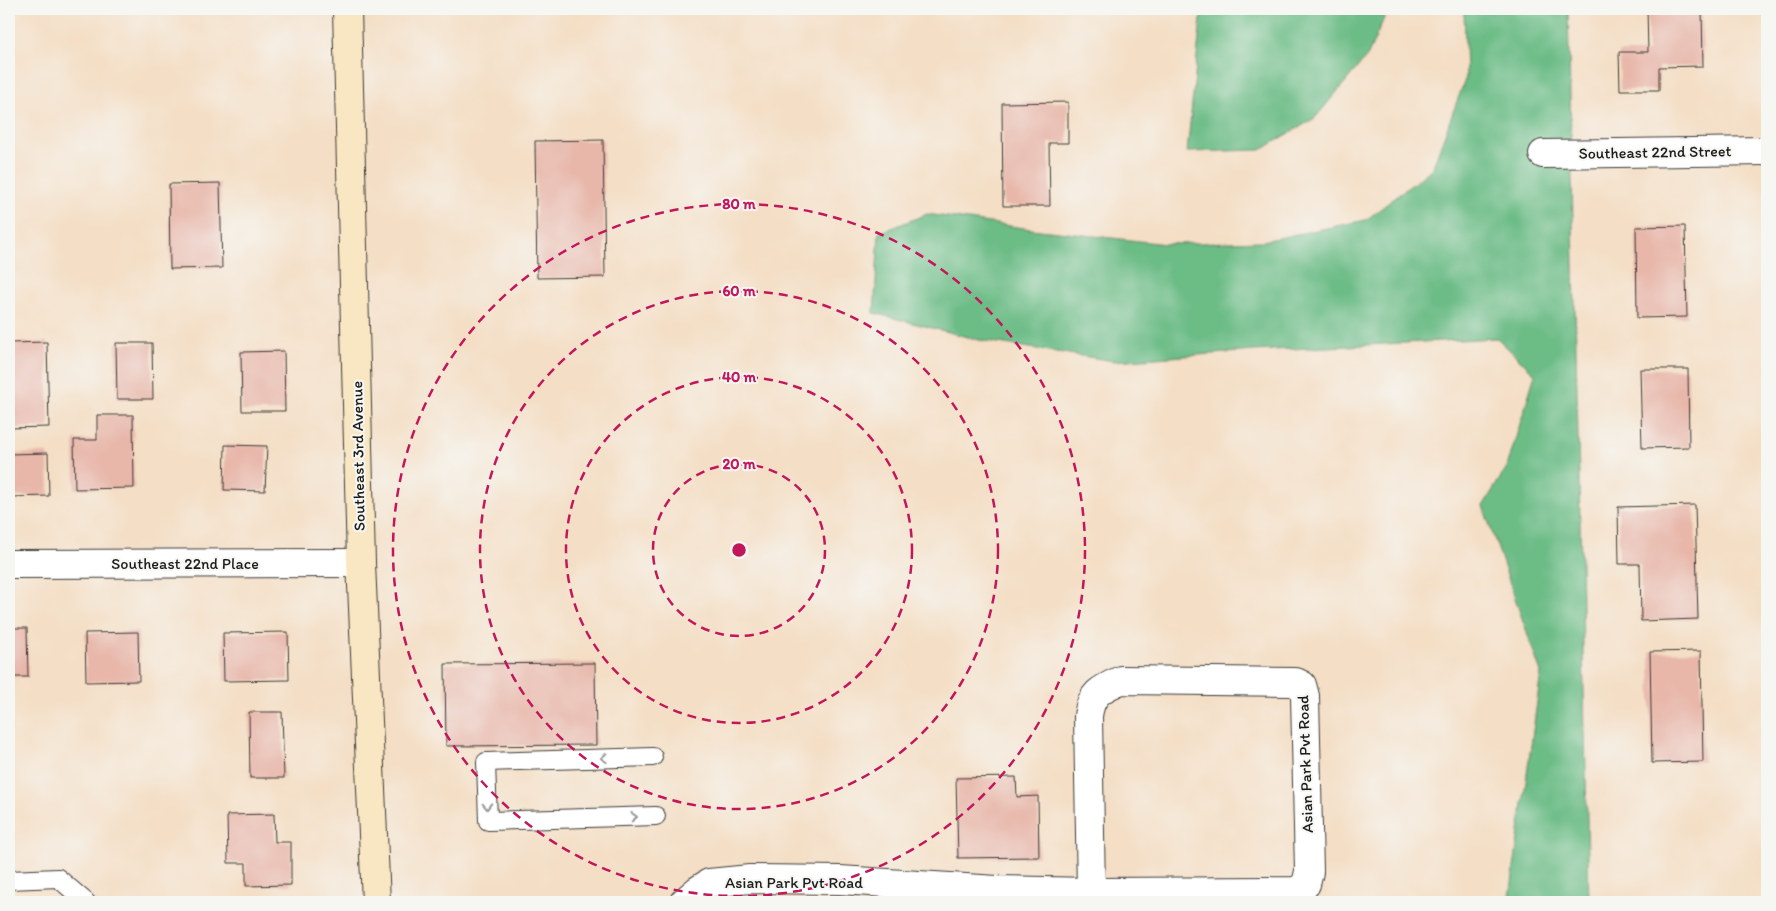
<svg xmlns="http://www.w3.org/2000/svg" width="1776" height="911" font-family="Itim,sans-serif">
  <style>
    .forest { fill: #6cbc86; stroke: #446c51 }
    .building { fill: #e8b7aa }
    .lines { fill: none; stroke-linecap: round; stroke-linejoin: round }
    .lane-casing { stroke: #3c3935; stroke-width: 20 }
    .street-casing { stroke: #3c3935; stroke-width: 30 }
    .secondary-casing { stroke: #3c3935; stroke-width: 30 }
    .lane { stroke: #fff; stroke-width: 18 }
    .street { stroke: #fff; stroke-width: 28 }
    .secondary { stroke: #f9e7c3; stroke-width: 28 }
    .oneway { stroke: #999 }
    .ring { fill: none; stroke: #c2185b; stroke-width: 2.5; stroke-dasharray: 9 6 }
    .labels { text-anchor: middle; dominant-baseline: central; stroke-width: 4; stroke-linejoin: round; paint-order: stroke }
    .street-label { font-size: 16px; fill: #1c1c1c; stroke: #f6f6f2 }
    .centre { fill: #c2185b; stroke: #f6f6f2; stroke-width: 2.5 }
    .ring-label { font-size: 15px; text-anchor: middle; font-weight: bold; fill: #c2185b; stroke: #f6f6f2; stroke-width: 4; stroke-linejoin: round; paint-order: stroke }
  </style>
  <rect width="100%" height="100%" fill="#f6f6f2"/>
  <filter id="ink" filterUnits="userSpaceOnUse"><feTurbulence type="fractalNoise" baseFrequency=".02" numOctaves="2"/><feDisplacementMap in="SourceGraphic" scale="10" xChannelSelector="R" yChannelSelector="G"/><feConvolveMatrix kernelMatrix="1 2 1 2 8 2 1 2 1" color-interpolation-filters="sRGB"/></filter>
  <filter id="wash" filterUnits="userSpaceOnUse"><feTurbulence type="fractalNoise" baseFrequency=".0096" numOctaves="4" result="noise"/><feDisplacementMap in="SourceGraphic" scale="20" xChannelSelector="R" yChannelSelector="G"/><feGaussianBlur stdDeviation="1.12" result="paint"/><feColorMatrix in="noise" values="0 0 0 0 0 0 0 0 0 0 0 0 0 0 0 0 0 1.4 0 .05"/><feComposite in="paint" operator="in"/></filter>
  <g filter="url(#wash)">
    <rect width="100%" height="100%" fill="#f4dec5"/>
    <g class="forest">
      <polygon points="1202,9 1388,9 1368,55 1315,118 1261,150 1187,152"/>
      <polygon points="1464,9 1568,9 1589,902 1499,902 1510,897 1541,673 1483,506 1507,467 1535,374 1497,338 1254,351 1114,361 979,340 874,313 879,233 927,214 1031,229 1166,244 1263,241 1366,220 1432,169 1466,77"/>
    </g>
    <g id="blocks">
      <g class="building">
        <polygon points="1647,9 1702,9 1703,66 1659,67 1659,90 1620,90 1619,52 1648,52"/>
        <polygon points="1068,102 1068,143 1049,143 1050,206 1003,206 1002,103"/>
        <polygon points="603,140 605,277 537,278 535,141"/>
        <polygon points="220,183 222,268 170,269 169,184"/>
        <polygon points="1685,226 1687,317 1637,318 1636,227"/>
        <polygon points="47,342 49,427 9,428 9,343"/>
        <polygon points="116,343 152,343 153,399 117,399"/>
        <polygon points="284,351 285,411 242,411 241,352"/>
        <polygon points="1640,369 1688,369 1689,447 1642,448"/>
        <polygon points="97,415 133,415 134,488 75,489 74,440 97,440"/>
        <polygon points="225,445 267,446 265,491 224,490"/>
        <polygon points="48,453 49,496 9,497 9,454"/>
        <polygon points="1695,505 1698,619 1641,621 1640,564 1619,564 1618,507"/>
        <polygon points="9,628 27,628 28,677 9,677"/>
        <polygon points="138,632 139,681 86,682 85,633"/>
        <polygon points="288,632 289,680 224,681 223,633"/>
        <polygon points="1701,651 1703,762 1652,763 1650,652"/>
        <polygon points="595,663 596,745 446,746 445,664"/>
        <polygon points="249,712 282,712 284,778 250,778"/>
        <polygon points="1016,777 1017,797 1038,796 1039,857 958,858 956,778"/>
        <polygon points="274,814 275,842 291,842 291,885 246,886 246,863 228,863 227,815"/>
      </g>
    </g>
  </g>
  <g filter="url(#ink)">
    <use href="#blocks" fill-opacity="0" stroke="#3c3935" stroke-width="1"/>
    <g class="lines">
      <defs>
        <g id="lane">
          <polyline points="653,757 486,762 488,821 656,816"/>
          <polyline points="9,880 58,878 86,902"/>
        </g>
        <g id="street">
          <polyline points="1543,154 1767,151"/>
          <polyline points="9,564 361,563"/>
          <path d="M684,902L698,890L709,883L750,879L840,880L997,890L1091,892L1297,891L1306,884L1309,872L1305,696L1302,685L1296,682L1121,680C1101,689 1091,693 1088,716L1091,892"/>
        </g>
        <polyline id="secondary" points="347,9 361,563 376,902"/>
      </defs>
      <use href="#lane" class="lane-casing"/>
      <use href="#street" class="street-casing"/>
      <use href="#secondary" class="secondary-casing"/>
      <use href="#lane" class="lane"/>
      <use href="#street" class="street"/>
      <use href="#secondary" class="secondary"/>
    </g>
    <defs><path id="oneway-chevron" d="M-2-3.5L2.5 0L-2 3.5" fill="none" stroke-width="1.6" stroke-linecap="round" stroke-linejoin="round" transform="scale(1.25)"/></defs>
    <g class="oneway">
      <use href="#oneway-chevron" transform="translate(604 758) rotate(178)"/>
      <use href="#oneway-chevron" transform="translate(487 806) rotate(88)"/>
      <use href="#oneway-chevron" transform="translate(634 817) rotate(-2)"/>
    </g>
  </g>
  <g class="ring">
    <circle cx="739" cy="550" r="86"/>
    <circle cx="739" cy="550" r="173"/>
    <circle cx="739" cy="550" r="259"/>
    <circle cx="739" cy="550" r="346"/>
  </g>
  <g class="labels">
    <g class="street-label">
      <text transform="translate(1655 152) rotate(-1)">Southeast 22nd Street</text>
      <text transform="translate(358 456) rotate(-91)">Southeast 3rd Avenue</text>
      <text x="185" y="563">Southeast 22nd Place</text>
      <text transform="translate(1305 764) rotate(-92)">Asian Park Pvt Road</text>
      <text x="794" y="882">Asian Park Pvt Road</text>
    </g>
  </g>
  <circle cx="739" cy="550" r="8" class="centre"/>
  <g class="ring-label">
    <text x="739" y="209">80 m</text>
    <text x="739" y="296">60 m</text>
    <text x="739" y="382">40 m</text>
    <text x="739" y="469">20 m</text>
  </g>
  <rect width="1776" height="911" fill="none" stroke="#f6f6f2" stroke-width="30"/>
</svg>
